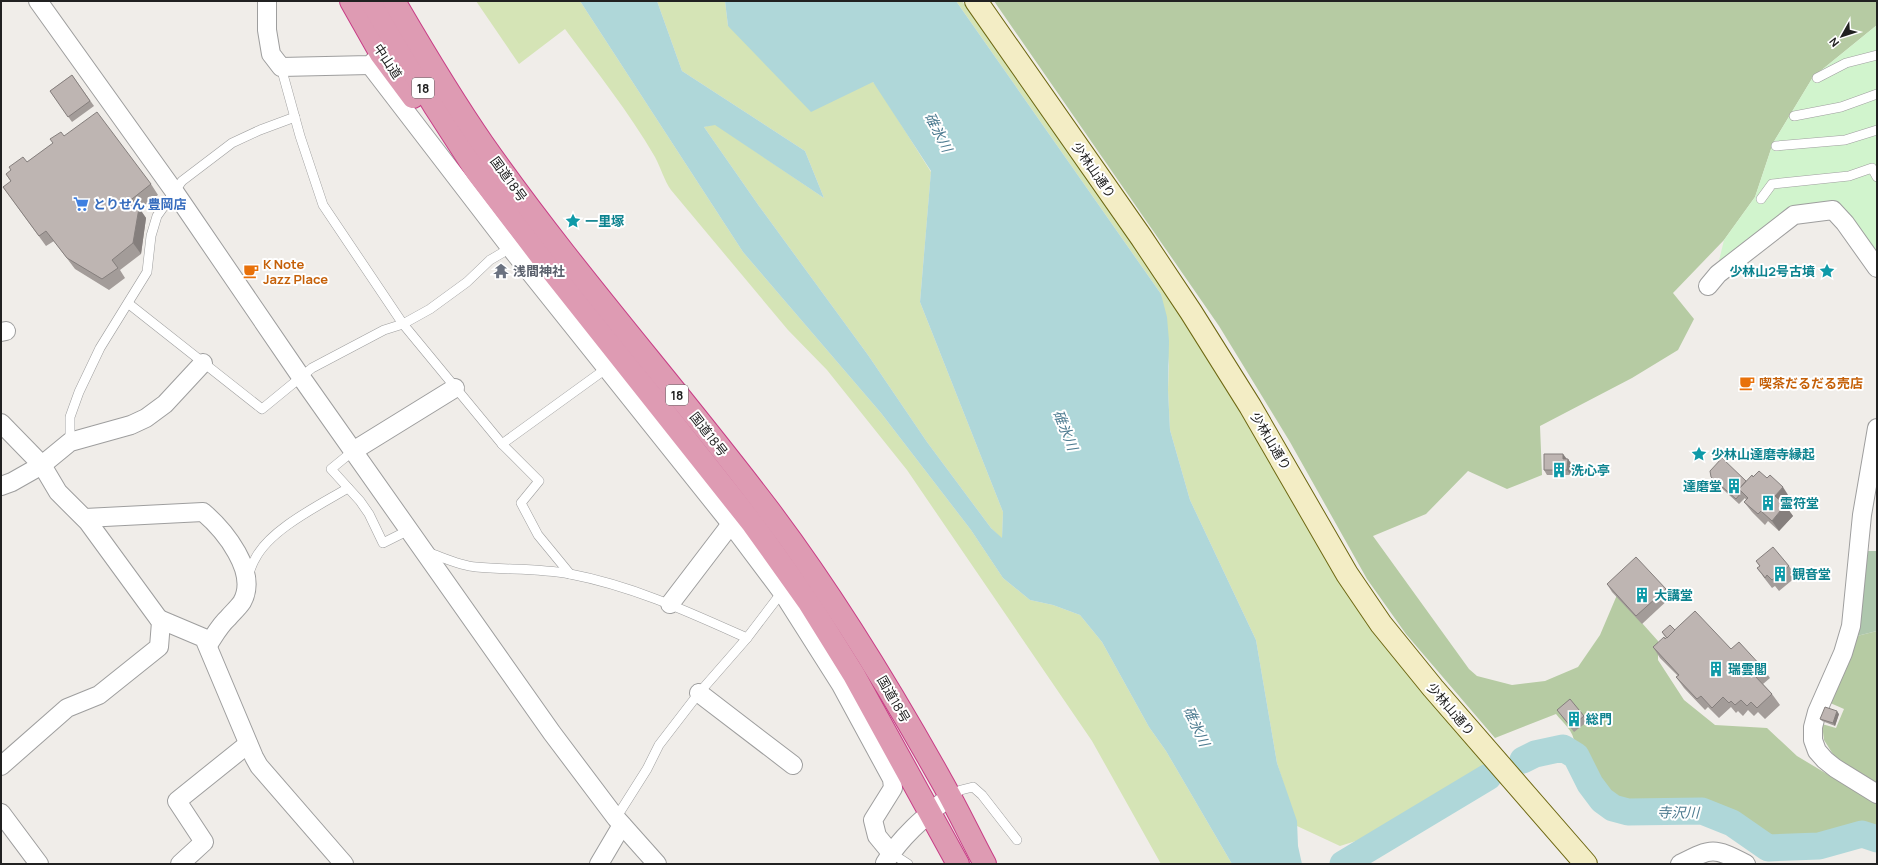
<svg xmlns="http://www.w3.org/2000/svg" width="1878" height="865" font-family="Manrope,'Noto Sans JP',sans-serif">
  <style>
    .grass { fill: #d5e4b6 }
    .forest { fill: #b6cba3 }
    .cemetery { fill: #aec7ad }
    .park { fill: #d1f4cd }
    .water { fill: #afd7d9 }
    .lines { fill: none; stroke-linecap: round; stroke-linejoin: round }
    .river { stroke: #afd7d9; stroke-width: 27 }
    .lane-casing { stroke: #9e9e9e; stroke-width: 10 }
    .street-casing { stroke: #9e9e9e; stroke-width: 20 }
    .secondary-casing { stroke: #6e6812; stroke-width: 24 }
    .highway-casing { stroke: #c83d86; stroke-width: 24 }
    .lane { stroke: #fff; stroke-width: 9 }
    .street { stroke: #fff; stroke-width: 18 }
    .secondary { stroke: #f3edc5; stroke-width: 22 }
    .highway { stroke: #de9bb3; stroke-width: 22 }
    .wall { fill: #a39c99 }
    .shaded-wall { fill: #857f7d }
    .building { fill: #beb5b2; stroke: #857f7d }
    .labels { text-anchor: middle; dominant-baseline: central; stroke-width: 4; stroke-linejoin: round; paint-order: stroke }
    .shield { fill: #fff; stroke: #646464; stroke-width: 1 }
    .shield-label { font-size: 12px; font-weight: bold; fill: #212121 }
    .street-label { font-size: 13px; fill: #212121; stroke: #fff }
    .shop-label { font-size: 13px; font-weight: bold; fill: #366cbe; stroke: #fff; text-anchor: start }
    .culture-label { font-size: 13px; font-weight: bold; fill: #0d838f; stroke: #fff; text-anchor: start }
    .food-label { font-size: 13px; font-weight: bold; fill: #c56008; stroke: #fff; text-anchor: start }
    .worship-label { font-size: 13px; font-weight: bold; fill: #5b616d; stroke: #fff; text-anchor: start }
    .water-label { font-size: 14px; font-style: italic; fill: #4d7b90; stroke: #fff }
  </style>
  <rect width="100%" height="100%" fill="#f0ede9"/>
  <g class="grass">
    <path d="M476,1H580L743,252L881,413L971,530L1003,578L1030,600L1053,605L1080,615L1102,642L1149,727L1166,751L1232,864H1161L1092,741L907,470L827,370L788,330L671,190C664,180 661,168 655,157C629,112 596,71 565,29L519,64Z"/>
    <polygon points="657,1 725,1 728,26 873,82 878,88 931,172 920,302 1003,512 1002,539 991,528 927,442 868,355 759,206 704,127 715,124 824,198 805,151 682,71"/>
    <polygon points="956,1 962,1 1166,290 1490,770 1375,835 1340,846 1297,826 1277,763 1256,640 1190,500 1170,430 1168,390 1169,365 1161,294"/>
  </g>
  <g class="forest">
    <path d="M994,1H1877V25L1813,77L1773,143L1755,197L1724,240L1673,293L1694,319L1678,350L1632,378L1540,426L1542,475L1507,489L1468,471L1426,514L1373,536L1469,669L1477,676L1512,685L1545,681L1578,667L1600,635L1617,595L1658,641V660L1684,700L1715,725L1767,728L1797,756L1877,804V833L1868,829H1860L1820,839L1786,843L1771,840L1725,811L1632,808L1608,799L1600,790L1589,766L1574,746C1576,733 1564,724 1556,714L1495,738L1406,634L1367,579L1290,442L1219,326Z"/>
    <polygon points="1877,631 1877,785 1838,762 1824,740 1822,724 1836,728 1844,709 1828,702 1857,636"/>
  </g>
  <polygon class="cemetery" points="1860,551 1877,551 1877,631 1857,636"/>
  <polygon class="park" points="1877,25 1877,261 1836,205 1809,207 1717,269 1724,240 1755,197 1773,143 1813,77"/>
  <polygon class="water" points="580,1 657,1 682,71 805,151 824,198 715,125 704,127 759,206 868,355 927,442 991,528 1002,538 1003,512 920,302 931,171 873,82 811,112 728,26 725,1 956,1 1161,294 1167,317 1169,341 1168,390 1170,430 1190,500 1256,640 1277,763 1297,821 1298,846 1302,864 1232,864 1166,751 1149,727 1102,642 1080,615 1053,605 1030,600 1003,578 971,530 881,413 743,252"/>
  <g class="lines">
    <g class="river">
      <polyline points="1523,760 1535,754 1563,748 1576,756 1590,784 1602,800 1613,808 1628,812 1702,811 1732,823 1768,848 1819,846 1862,834 1877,839"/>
      <polyline points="1343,864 1488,777"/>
    </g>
    <defs>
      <g id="lane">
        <polyline points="281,67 300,136 323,205 403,324 502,444 539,481 521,503 538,535 570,574"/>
        <polyline points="1817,78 1846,63 1877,55"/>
        <polyline points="1794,116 1841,107 1877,94"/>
        <polyline points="1776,146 1845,140 1877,130"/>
        <polyline points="1761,199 1772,184 1849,176 1872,168 1877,177"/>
        <polyline points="129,304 262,409 312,368 384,330 403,324 430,309 467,282 490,260 502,253 509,246"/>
        <polyline points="70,442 70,417 79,392 100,348 147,272 151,236 157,216 182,181 232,143 260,130 295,117"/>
        <polyline points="502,444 607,368"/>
        <polyline points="353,451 331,469 360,501 369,514 383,543 409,530"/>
        <path d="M427,552C442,557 460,566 476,567C508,570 539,568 570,574C633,586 689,612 747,638"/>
        <path d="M248,576C250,570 252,564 255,559C270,529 320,505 348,488"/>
        <polyline points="950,796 961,790 973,787 982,795 1017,840"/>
        <polyline points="616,818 647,769 659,745 699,693 747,638 782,592"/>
        <polyline points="891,853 908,864"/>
      </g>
      <g id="street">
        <polyline points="38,1 174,191 301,377 552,733 616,818 657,864"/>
        <polyline points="267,1 267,30 271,54 281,67 370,65 379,56"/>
        <polyline points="370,65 509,246 731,524 782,592 841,685 892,779 893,788 873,820 877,836 891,853"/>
        <polyline points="1708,286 1718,274 1794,215 1833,210 1845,223 1877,268"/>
        <polyline points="1,332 6,331"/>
        <polyline points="1,423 42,465 58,492 88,522 161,622 159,647 99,695 67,708 1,766"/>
        <polyline points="1877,428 1862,515 1851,626 1843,653 1817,712 1813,727 1813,740 1817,751 1825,760 1835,768 1877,794"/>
        <polyline points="353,451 455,388"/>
        <polyline points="1,486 12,482 42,465 70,442 131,425 146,418 165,404 203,363"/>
        <path d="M85,518L203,512C224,530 259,572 242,602C238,608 233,612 228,618C220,625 214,636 208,645"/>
        <polyline points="670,604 731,524"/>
        <polyline points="159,619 204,638 254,757 259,766 344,864"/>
        <polyline points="699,693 793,765"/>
        <polyline points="1,813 39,864"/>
        <path d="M885,863C901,836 926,816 950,796"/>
        <polyline points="180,864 204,842 177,801 248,744"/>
        <polyline points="599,864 622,825"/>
        <path d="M1680,864C1712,848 1713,847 1746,864"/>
      </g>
      <polyline id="secondary" points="976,1 1141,237 1191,312 1250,406 1347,574 1381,624 1433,688 1586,864"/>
      <g id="highway">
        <polyline points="351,1 381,54 413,97"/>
        <polyline points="371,1 435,107 477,172 554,273 753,524 808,601 854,675 958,864"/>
        <path d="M394,1C422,49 451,98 483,144C572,271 675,386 768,509C833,595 889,687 941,780C957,808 970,836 985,864"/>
      </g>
    </defs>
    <use href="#lane" class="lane-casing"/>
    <use href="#street" class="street-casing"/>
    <use href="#secondary" class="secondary-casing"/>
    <use href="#highway" class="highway-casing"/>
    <use href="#lane" class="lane"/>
    <use href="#street" class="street"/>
    <use href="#secondary" class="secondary"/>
    <use href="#highway" class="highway"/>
  </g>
  <g class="wall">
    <polygon points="72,75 94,106 72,122 50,91"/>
    <polygon points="64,136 151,184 158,195 140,209 146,218 141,254 120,270 125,278 109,290 75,269 54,241 46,246 3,187 11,182 6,174 27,162"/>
    <polygon points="1567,459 1568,459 1572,465 1571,475 1547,475 1544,470"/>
    <polygon points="1711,477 1746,481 1753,477 1767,478 1790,498 1784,504 1793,516 1779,531 1768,521 1765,525 1752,512 1744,502 1746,500 1745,498 1739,504 1715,482"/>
    <polygon points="1756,561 1789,566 1796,577 1779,591 1775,586 1772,588 1765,579 1757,568 1760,567"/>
    <polygon points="1607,584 1666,589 1671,597 1642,624 1612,592"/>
    <polygon points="1675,630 1731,649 1762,667 1770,678 1763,684 1772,694 1780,705 1765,719 1758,712 1754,716 1748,710 1743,716 1738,711 1736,713 1731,707 1719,718 1708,707 1705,710 1684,688 1676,677 1678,676 1660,658 1653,647 1666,638 1662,632"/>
    <polygon points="1557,710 1584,716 1587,722 1574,732"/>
    <polygon points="1839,714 1835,726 1822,721 1820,719"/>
  </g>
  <g class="shaded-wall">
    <polygon points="139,208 146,218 141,254 133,243"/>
    <polygon points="1563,454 1567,459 1563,459"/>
    <polygon points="1568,459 1572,465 1571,475 1567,470"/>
    <polygon points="1783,487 1790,498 1783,506 1775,496"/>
    <polygon points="1785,505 1793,516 1779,531 1772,521"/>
    <polygon points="1837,711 1839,714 1835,726 1833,723"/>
  </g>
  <g class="building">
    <polygon points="72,75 90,101 68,117 50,91"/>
    <polygon points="97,112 151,184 132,199 139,208 133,243 112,260 118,268 102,279 67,258 46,231 39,236 3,187 11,181 6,174 11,170 9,167 23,157 27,162 53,143 50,139 61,132 64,136"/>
    <polygon points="1544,454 1563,454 1563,459 1568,459 1567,470 1544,470"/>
    <polygon points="1722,458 1746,481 1739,489 1741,493 1736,499 1711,477 1710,471"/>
    <polygon points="1759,471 1767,478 1770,475 1783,487 1775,496 1785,505 1772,521 1761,511 1758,514 1744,502 1748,498 1739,489 1752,475 1753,477"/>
    <polygon points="1773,547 1789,566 1772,580 1767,575 1765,578 1763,575 1757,568 1760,566 1756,561"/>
    <polygon points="1636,557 1666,589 1636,616 1607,584"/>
    <polygon points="1695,611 1731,649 1739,642 1762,667 1754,675 1772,694 1757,708 1751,702 1747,706 1741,700 1735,705 1731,701 1729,703 1723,697 1712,708 1701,696 1697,699 1676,677 1679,675 1653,647 1664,637 1665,639"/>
    <polygon points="1670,625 1675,630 1667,638 1662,632"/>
    <polygon points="1570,699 1584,716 1571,727 1557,710"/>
    <polygon points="1825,707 1837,711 1833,723 1820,719"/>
  </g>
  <defs>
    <symbol id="supermarket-bare" viewBox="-9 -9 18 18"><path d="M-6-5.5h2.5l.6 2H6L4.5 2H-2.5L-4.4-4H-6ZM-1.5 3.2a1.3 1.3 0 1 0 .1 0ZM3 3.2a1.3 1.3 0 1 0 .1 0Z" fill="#3f7fe0" stroke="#fff" stroke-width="2.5" paint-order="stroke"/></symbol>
    <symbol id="sight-bare" viewBox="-9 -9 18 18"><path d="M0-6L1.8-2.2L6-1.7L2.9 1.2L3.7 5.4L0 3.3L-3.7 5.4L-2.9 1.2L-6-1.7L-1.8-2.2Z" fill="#0f9aa8" stroke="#fff" stroke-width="2.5" paint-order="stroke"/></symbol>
    <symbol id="cafe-bare" viewBox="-9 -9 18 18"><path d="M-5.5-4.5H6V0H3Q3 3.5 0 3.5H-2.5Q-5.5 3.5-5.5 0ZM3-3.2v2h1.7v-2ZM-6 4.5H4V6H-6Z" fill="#e8710a" stroke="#fff" stroke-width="2.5" paint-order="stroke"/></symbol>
    <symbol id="temple-bare" viewBox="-9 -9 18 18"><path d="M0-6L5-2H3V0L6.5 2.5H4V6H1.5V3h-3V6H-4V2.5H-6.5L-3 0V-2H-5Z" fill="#6b7280" stroke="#fff" stroke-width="2.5" paint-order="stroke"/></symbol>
    <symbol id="building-bare" viewBox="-9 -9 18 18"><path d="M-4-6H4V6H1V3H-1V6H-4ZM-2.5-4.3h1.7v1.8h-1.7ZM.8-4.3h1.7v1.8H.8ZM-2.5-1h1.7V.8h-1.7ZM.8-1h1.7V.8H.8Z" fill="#0f9aa8" stroke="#fff" stroke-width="2.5" paint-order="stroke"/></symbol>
  </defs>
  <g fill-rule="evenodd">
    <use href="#supermarket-bare" x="70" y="193" width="22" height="22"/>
    <use href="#sight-bare" x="562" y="210" width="22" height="22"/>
    <use href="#cafe-bare" x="240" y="260" width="22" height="22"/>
    <use href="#temple-bare" x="490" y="260" width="22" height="22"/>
    <use href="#sight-bare" x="1816" y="260" width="22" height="22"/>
    <use href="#cafe-bare" x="1736" y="372" width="22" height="22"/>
    <use href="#sight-bare" x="1688" y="443" width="22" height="22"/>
    <use href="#building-bare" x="1548" y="459" width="22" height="22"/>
    <use href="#building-bare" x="1723" y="475" width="22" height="22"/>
    <use href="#building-bare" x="1757" y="492" width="22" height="22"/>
    <use href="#building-bare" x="1769" y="563" width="22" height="22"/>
    <use href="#building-bare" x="1631" y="584" width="22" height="22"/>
    <use href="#building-bare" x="1705" y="658" width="22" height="22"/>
    <use href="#building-bare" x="1563" y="708" width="22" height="22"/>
  </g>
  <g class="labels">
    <g class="shield">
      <rect x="412" y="78" width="22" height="20" rx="3"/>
      <rect x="666" y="385" width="22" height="20" rx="3"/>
    </g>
    <g class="shield-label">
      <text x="423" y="88">18</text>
      <text x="677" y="395">18</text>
    </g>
    <g class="street-label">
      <text transform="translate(388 61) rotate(56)">中山道</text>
      <text transform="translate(1094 170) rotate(55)">少林山通り</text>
      <text transform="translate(509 179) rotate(54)">国道18号</text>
      <text transform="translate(709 434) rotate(52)">国道18号</text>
      <text transform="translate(1271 441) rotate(59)">少林山通り</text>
      <text transform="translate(894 699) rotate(60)">国道18号</text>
      <text transform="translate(1451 709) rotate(49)">少林山通り</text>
    </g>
    <g class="shop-label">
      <text x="93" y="204">とりせん 豊岡店</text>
    </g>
    <g class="culture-label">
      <text x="585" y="221">一里塚</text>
      <text x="1815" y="271" text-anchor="end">少林山2号古墳</text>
      <text x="1711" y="454">少林山達磨寺縁起</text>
      <text x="1571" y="470">洗心亭</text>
      <text x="1722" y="486" text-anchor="end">達磨堂</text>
      <text x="1780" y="503">霊符堂</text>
      <text x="1792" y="574">観音堂</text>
      <text x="1654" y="595">大講堂</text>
      <text x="1728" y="669">瑞雲閣</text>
      <text x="1586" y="719">総門</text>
    </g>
    <g class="food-label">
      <text x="263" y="264">K Note<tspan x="263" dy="15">Jazz Place</tspan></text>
      <text x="1759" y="383">喫茶だるだる売店</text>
    </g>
    <g class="worship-label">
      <text x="513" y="271">浅間神社</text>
    </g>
    <g class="water-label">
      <text transform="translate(939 132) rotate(63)">碓氷川</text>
      <text transform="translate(1066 430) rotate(68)">碓氷川</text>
      <text transform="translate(1197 726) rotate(65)">碓氷川</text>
      <text transform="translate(1678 812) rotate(1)">寺沢川</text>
    </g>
  </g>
  <rect width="1878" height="865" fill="none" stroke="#212121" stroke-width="4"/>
  <g transform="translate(1842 36) rotate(231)" stroke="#ffffff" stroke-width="3" paint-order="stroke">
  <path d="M0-3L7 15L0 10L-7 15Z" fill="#212121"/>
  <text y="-6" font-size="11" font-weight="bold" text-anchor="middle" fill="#212121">N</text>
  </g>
</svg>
